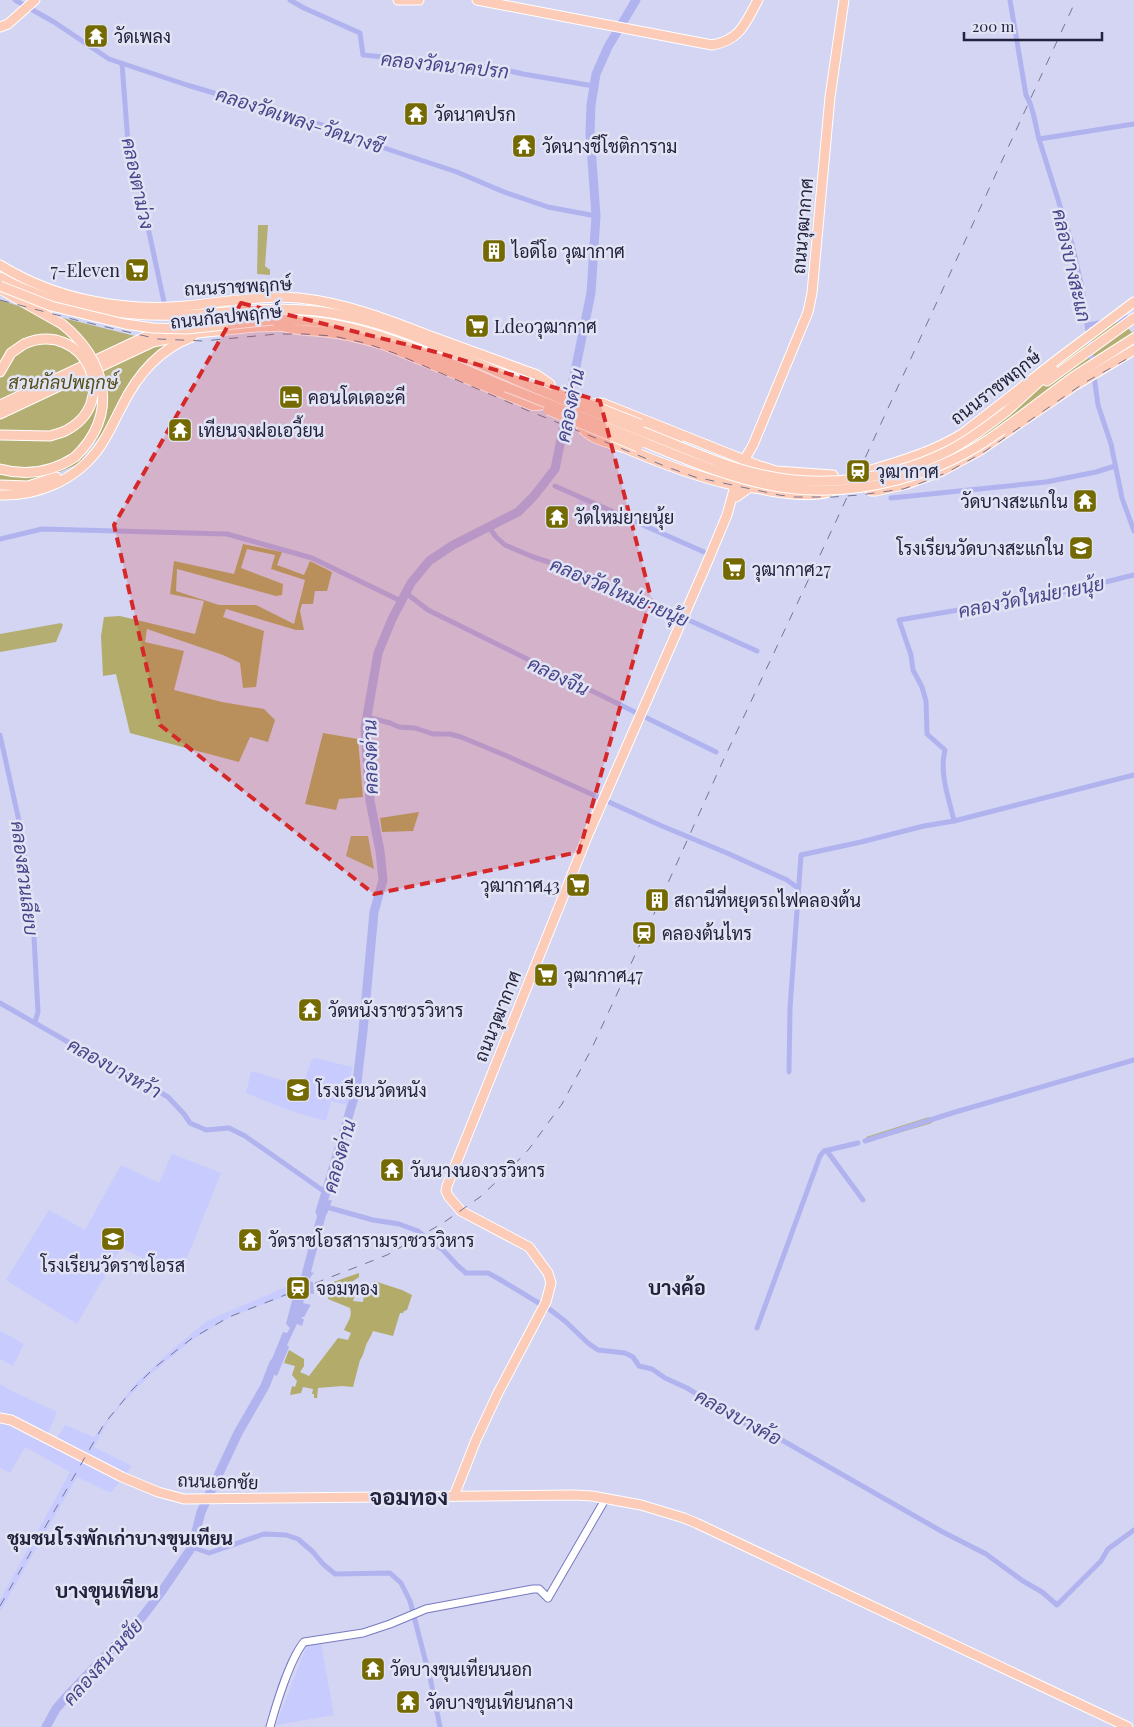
<svg xmlns="http://www.w3.org/2000/svg" width="1134" height="1727" font-family="'Playfair Display',Sarabun,serif">
  <style>
    .built { fill: #c8cbfd }
    .green { fill: #b5ae73 }
    .forest { fill: #b2ab6a; fill-rule: evenodd }
    .water { fill: #b1b3ef }
    .lines { fill: none; stroke-linecap: round; stroke-linejoin: round }
    .canal { stroke: #b1b3ef; stroke-width: 5 }
    .river { stroke: #b1b3ef; stroke-width: 9 }
    .minor-casing { stroke: #797ac0; stroke-width: 9 }
    .major-casing { stroke: #fff; stroke-width: 11 }
    .minor { stroke: #fff; stroke-width: 7 }
    .major { stroke: #fcccb8; stroke-width: 9 }
    .rail { stroke: #757593; stroke-width: 1; stroke-dasharray: 9 9; stroke-linecap: butt }
    .major-bridge-casing { stroke: #fff; stroke-width: 11; stroke-linecap: butt }
    .major-bridge { stroke: #fcccb8; stroke-width: 9 }
    .marked { fill: #d62828; fill-opacity: 0.2; stroke: #d62828; stroke-width: 4; stroke-dasharray: 10 6; stroke-linejoin: round }
    .labels { text-anchor: middle; dominant-baseline: central; stroke-width: 5; stroke-linejoin: round; paint-order: stroke }
    .poi-label { font-size: 18px; fill: #22213e; stroke: #e2e3f3; text-anchor: start }
    .street-label { font-size: 18px; fill: #22213e; stroke: #e2e3f3 }
    .park-label { font-size: 18px; font-style: italic; fill: #534d1b; stroke: #e2e3f3 }
    .water-label { font-size: 19px; font-style: italic; fill: #47448b; stroke: #e2e3f3 }
    .neighbourhood-label { font-size: 19px; font-weight: bold; fill: #22213e; stroke: #e2e3f3 }
    .quarter-label { font-size: 20px; font-weight: bold; fill: #22213e; stroke: #e2e3f3 }
    .district-label { font-size: 22px; font-weight: bold; fill: #22213e; stroke: #e2e3f3 }
  </style>
  <rect width="100%" height="100%" fill="#d3d5f3"/>
  <g class="built">
    <polygon points="581,497 602,507 597,518 576,507"/>
    <polygon points="315,1058 352,1067 347,1105 331,1101 326,1121 294,1112 246,1093 251,1071 303,1086 311,1061"/>
    <polygon points="172,1154 221,1173 180,1275 121,1248 77,1324 6,1280 49,1210 85,1230 121,1165 159,1183"/>
    <polygon points="293,1284 294,1293 230,1317 192,1340 151,1374 119,1407 106,1425 94,1447 132,1466 111,1493 77,1477 0,1612 0,1600 70,1472 25,1447 10,1473 0,1468 0,1384 10,1390 57,1412 47,1435 57,1438 65,1425 94,1437 136,1383 173,1349 207,1321"/>
    <polygon points="0,1331 24,1344 13,1366 0,1359"/>
    <polygon points="321,1644 334,1715 276,1725 307,1645"/>
  </g>
  <g class="green">
    <polygon points="258,225 268,225 265,266 270,270 270,275 257,274"/>
    <polygon points="0,300 31,310 135,336 160,340 168,350 78,464 34,483 18,495 0,494"/>
    <polygon points="1118,316 1133,334 1111,355 1114,360 943,467 869,483 869,474 928,454"/>
    <polygon points="61,623 63,625 56,642 0,652 0,634"/>
    <polygon points="351,836 368,836 374,869 346,856"/>
    <polygon points="929,1117 932,1123 868,1142 866,1137"/>
  </g>
  <g class="forest">
    <path d="M243,544L282,552L277,565L304,575L310,561L332,572L327,591H315L313,604H302L300,611L304,630H296L226,609L223,617L264,631L256,687L243,688L240,663L223,655L147,629L145,642L184,651L174,690L222,702L264,709L275,720L268,742L250,737L239,762L130,733L116,674L103,676L101,636L104,617L120,616L195,634L204,601L170,594L174,561L234,574ZM247,549L275,555L271,569L305,580L294,624L256,605H219L176,591L177,569L276,596L282,595L283,584L241,568Z"/>
    <polygon points="323,733 358,739 363,797 339,799 336,810 305,804"/>
    <polygon points="419,812 413,831 382,832 380,818"/>
    <path d="M359,1273V1277L353,1281L345,1283L342,1292L347,1295L349,1293L355,1295L353,1301L363,1302L364,1295L374,1281L402,1290L412,1295L407,1310L404,1311L403,1313H400L393,1336L373,1331C371,1336 369,1339 367,1343C364,1349 364,1355 360,1360L353,1387L342,1386L318,1388L317,1398H314V1394H312L313,1389L303,1387L301,1393L290,1395L292,1386L295,1387L297,1381L292,1375L295,1366L284,1363L289,1350L304,1359V1366L300,1372L309,1376L338,1338L348,1340L351,1333L344,1330C347,1323 353,1316 350,1308L328,1299L329,1289L322,1286Z"/>
  </g>
  <polygon class="water" points="332,1200 327,1214 326,1215 311,1272 314,1273 311,1276 309,1281 313,1282 314,1294 306,1293 303,1303 311,1305 310,1306 304,1317 301,1317 304,1320 302,1326 297,1324 287,1345 289,1347 277,1376 267,1371 283,1332 287,1333 290,1328 286,1324 294,1293 299,1284 321,1201"/>
  <g class="lines">
    <g class="canal">
      <polyline points="15,0 54,22 109,59 187,85 349,133 357,139 457,172 504,192 548,207 596,216"/>
      <polyline points="290,0 304,8 360,33 363,55 496,68 523,74 594,86"/>
      <path d="M1010,0L1026,95C1034,107 1035,125 1039,139L1072,244L1082,288L1098,405L1111,444L1122,498L1134,531"/>
      <polyline points="122,64 129,156 140,190 164,302"/>
      <polyline points="1039,139 1134,124"/>
      <polyline points="1112,321 1131,317"/>
      <polyline points="1088,325 1104,322"/>
      <polyline points="555,486 704,552"/>
      <polyline points="891,498 1046,482 1096,472 1115,466"/>
      <polyline points="489,527 496,537 505,545 533,557 589,575 757,651"/>
      <polyline points="0,539 42,529 227,534 312,558 401,601"/>
      <polyline points="406,593 428,610 716,752"/>
      <polyline points="367,717 390,723 399,727 415,728 433,734 450,734 461,737 507,756 662,826 727,853 787,880 798,888"/>
      <polyline points="0,735 19,821 26,866 33,918 38,1012 35,1022"/>
      <path d="M954,821C949,798 939,774 945,750L927,734L926,701L922,687L913,670L911,655L899,620L1065,592L1134,575"/>
      <polyline points="0,1003 124,1074 143,1082 168,1097 184,1114 190,1123 206,1130 229,1128 245,1136 325,1192"/>
      <polyline points="789,1072 790,1008 801,855 861,842 924,826 954,821 1134,775"/>
      <polyline points="865,1141 952,1113 1134,1060"/>
      <polyline points="827,1151 863,1200"/>
      <polyline points="323,1206 373,1220 399,1224 418,1231 433,1244 442,1249 458,1266 466,1273 488,1273 499,1279 552,1311 566,1322 588,1343 598,1350 625,1353 633,1357 639,1366 652,1369 665,1378 687,1388 744,1423 780,1439 941,1531 986,1554 1023,1581 1042,1592 1057,1605 1101,1561 1108,1549 1134,1530"/>
      <polyline points="757,1328 820,1156 824,1151 858,1143"/>
      <polyline points="192,1547 209,1553 264,1534 286,1535 298,1539 313,1552 323,1564 335,1574 390,1573 401,1583 410,1601 431,1682 440,1727"/>
    </g>
    <g class="river">
      <polyline points="320,1212 356,1091 363,1031 374,912 383,880 380,851 370,801 365,728 378,653 392,619 411,583 429,561 453,545 518,512 534,496 555,469 591,293 596,216 590,133 591,105 596,74 608,47 636,0"/>
      <polyline points="46,1727 56,1709 67,1696 143,1616 162,1591 192,1547 201,1512 238,1433 265,1386 274,1363"/>
    </g>
    <defs>
      <path id="minor" d="M270,1727C276,1705 290,1659 304,1642L363,1633L390,1624L426,1609L533,1589H539L548,1598L606,1498"/>
      <g id="major">
        <polyline points="398,0 419,0"/>
        <path d="M477,0L712,45C741,40 745,23 758,0"/>
        <polyline points="0,27 8,24 35,0"/>
        <path d="M0,265C55,299 122,312 186,306C224,302 261,295 299,298C345,303 387,319 430,336C465,349 501,362 537,375L550,384L551,396C546,404 541,407 531,405L384,345C365,339 345,334 325,332C311,330 296,331 282,326"/>
        <path d="M0,277C52,307 124,317 183,315C228,313 271,306 316,311C383,318 444,349 505,375"/>
        <polyline points="0,289 62,324"/>
        <path d="M1134,302L1058,359L962,434C934,451 902,461 871,470C863,476 865,484 871,491H876L907,484L942,471L979,451L1074,386L1134,350"/>
        <path d="M273,320C356,316 432,356 506,387"/>
        <polyline points="362,334 380,336"/>
        <polyline points="0,372 11,353 24,344"/>
        <polyline points="1047,381 1134,318"/>
        <path d="M602,403L757,465L776,471L833,475C836,481 837,484 834,490C818,498 788,494 770,491C757,488 743,487 729,484C693,476 658,462 625,448C610,443 581,438 579,420C583,407 588,403 602,403Z"/>
        <polyline points="0,405 149,335 212,317"/>
        <polyline points="1007,411 1053,369"/>
        <polyline points="0,414 153,342 197,333 256,327 287,326"/>
        <polyline points="640,424 679,439"/>
        <polyline points="1002,430 1073,377 1134,338"/>
        <polyline points="0,435 50,436 63,432"/>
        <path d="M0,469C26,476 52,472 75,457"/>
        <polyline points="0,485 28,486 56,477"/>
        <path d="M0,495C37,496 74,481 97,451C107,438 113,423 121,408C136,377 159,349 192,337"/>
        <polyline points="736,497 750,487"/>
        <polyline points="0,1418 11,1420 122,1477 158,1492 184,1499 574,1495 592,1496 641,1505 684,1518 696,1523 1128,1727"/>
        <polyline points="454,1496 476,1440 498,1393 546,1302 551,1283 548,1273 529,1247 461,1211 449,1197 446,1191 447,1186 587,837 704,570 727,515 738,475 746,457 753,445 808,312 812,293 830,97 844,0"/>
      </g>
    </defs>
    <use href="#minor" class="minor-casing"/>
    <use href="#major" class="major-casing"/>
    <use href="#minor" class="minor"/>
    <use href="#major" class="major"/>
    <g class="rail">
      <polyline points="0,300 76,320 158,339 203,341 277,334 304,334 333,336 365,343 394,353 529,411 667,467 695,477 779,495 794,497 833,497 860,495 903,489 921,483 946,473 984,452 1084,383 1134,355"/>
      <polyline points="0,1606 104,1424 133,1389 154,1368 191,1339 229,1317 387,1255 443,1223 480,1197 510,1169 529,1149 562,1104 591,1050 654,914 722,763 837,519 1076,0"/>
    </g>
    <defs>
      <g id="major-bridge">
        <polyline points="0,286 51,306 125,324 153,328 187,329 273,320"/>
        <path d="M62,324C106,359 120,414 75,457"/>
        <path d="M24,344C85,318 124,404 63,432"/>
        <path d="M505,375C555,397 605,417 656,437C691,451 726,467 763,475C824,489 892,479 948,451C969,440 988,426 1007,411"/>
        <path d="M506,387C550,404 593,422 636,439C683,458 730,479 780,487C857,499 940,476 1002,430"/>
        <polyline points="556,391 640,424"/>
        <polyline points="548,410 638,447"/>
      </g>
    </defs>
    <use href="#major-bridge" class="major-bridge-casing"/>
    <use href="#major-bridge" class="major-bridge"/>
  </g>
  <path class="marked" d="M241,303L432,351L600,401L651,598L579,852L374,894L160,725L114,525Z"/>
  <defs>
    <symbol id="temple-square" viewBox="-11 -11 22 22"><rect x="-9" y="-9" width="18" height="18" rx="4" fill="#746a01" stroke="#e2e3f3"/><path d="M0-6L5-2H3V0L6.5 2.5H4V6H1.5V3h-3V6H-4V2.5H-6.5L-3 0V-2H-5Z" fill="#fff"/></symbol>
    <symbol id="building-square" viewBox="-11 -11 22 22"><rect x="-9" y="-9" width="18" height="18" rx="4" fill="#746a01" stroke="#e2e3f3"/><path d="M-4-6H4V6H1V3H-1V6H-4ZM-2.5-4.3h1.7v1.8h-1.7ZM.8-4.3h1.7v1.8H.8ZM-2.5-1h1.7V.8h-1.7ZM.8-1h1.7V.8H.8Z" fill="#fff"/></symbol>
    <symbol id="supermarket-square" viewBox="-11 -11 22 22"><rect x="-9" y="-9" width="18" height="18" rx="4" fill="#746a01" stroke="#e2e3f3"/><path d="M-6-5.5h2.5l.6 2H6L4.5 2H-2.5L-4.4-4H-6ZM-1.5 3.2a1.3 1.3 0 1 0 .1 0ZM3 3.2a1.3 1.3 0 1 0 .1 0Z" fill="#fff"/></symbol>
    <symbol id="hotel-square" viewBox="-11 -11 22 22"><rect x="-9" y="-9" width="18" height="18" rx="4" fill="#746a01" stroke="#e2e3f3"/><path d="M-6-4.5h1.5V1H6V5H4.5V3h-9V5H-6ZM-4 0a1.8 1.8 0 1 1 3.6 0ZM.5 0V-2.5h3Q6-2.5 6 0Z" fill="#fff"/></symbol>
    <symbol id="station-square" viewBox="-11 -11 22 22"><rect x="-9" y="-9" width="18" height="18" rx="4" fill="#746a01" stroke="#e2e3f3"/><path d="M-3-6H3Q5-6 5-4V2Q5 4 3 4L4.5 6H3L1.5 4h-3L-3 6H-4.5L-3 4Q-5 4-5 2V-4Q-5-6-3-6ZM-3.5-4v3h7v-3ZM-3.5 1v1.5H-2V1ZM2 1v1.5H3.5V1Z" fill="#fff"/></symbol>
    <symbol id="school-square" viewBox="-11 -11 22 22"><rect x="-9" y="-9" width="18" height="18" rx="4" fill="#746a01" stroke="#e2e3f3"/><path d="M0-5L7-2L0 1L-7-2ZM-4 1L0 2.5L4 1V4Q0 6-4 4Z" fill="#fff"/></symbol>
  </defs>
  <g fill-rule="evenodd">
    <use href="#temple-square" x="82" y="22" width="28" height="28"/>
    <use href="#temple-square" x="402" y="100" width="28" height="28"/>
    <use href="#temple-square" x="510" y="132" width="28" height="28"/>
    <use href="#building-square" x="480" y="237" width="28" height="28"/>
    <use href="#supermarket-square" x="123" y="256" width="28" height="28"/>
    <use href="#supermarket-square" x="463" y="312" width="28" height="28"/>
    <use href="#hotel-square" x="277" y="383" width="28" height="28"/>
    <use href="#temple-square" x="166" y="416" width="28" height="28"/>
    <use href="#station-square" x="844" y="457" width="28" height="28"/>
    <use href="#temple-square" x="1071" y="487" width="28" height="28"/>
    <use href="#temple-square" x="543" y="503" width="28" height="28"/>
    <use href="#school-square" x="1067" y="534" width="28" height="28"/>
    <use href="#supermarket-square" x="720" y="555" width="28" height="28"/>
    <use href="#supermarket-square" x="564" y="871" width="28" height="28"/>
    <use href="#building-square" x="643" y="886" width="28" height="28"/>
    <use href="#station-square" x="630" y="919" width="28" height="28"/>
    <use href="#supermarket-square" x="532" y="961" width="28" height="28"/>
    <use href="#temple-square" x="296" y="996" width="28" height="28"/>
    <use href="#school-square" x="284" y="1076" width="28" height="28"/>
    <use href="#temple-square" x="378" y="1156" width="28" height="28"/>
    <use href="#school-square" x="99" y="1225" width="28" height="28"/>
    <use href="#temple-square" x="236" y="1226" width="28" height="28"/>
    <use href="#station-square" x="284" y="1274" width="28" height="28"/>
    <use href="#temple-square" x="359" y="1655" width="28" height="28"/>
    <use href="#temple-square" x="394" y="1688" width="28" height="28"/>
  </g>
  <g class="labels">
    <g class="poi-label">
      <text x="114" y="36">วัดเพลง</text>
      <text x="434" y="114">วัดนาคปรก</text>
      <text x="542" y="146">วัดนางชีโชติการาม</text>
      <text x="512" y="251">ไอดีโอ วุฒากาศ</text>
      <text x="120" y="270" text-anchor="end">7-Eleven</text>
      <text x="494" y="326">Ldeoวุฒากาศ</text>
      <text x="308" y="397">คอนโดเดอะคี</text>
      <text x="198" y="430">เทียนจงฝอเอวี้ยน</text>
      <text x="876" y="471">วุฒากาศ</text>
      <text x="1068" y="501" text-anchor="end">วัดบางสะแกใน</text>
      <text x="574" y="517">วัดใหม่ยายนุ้ย</text>
      <text x="1064" y="548" text-anchor="end">โรงเรียนวัดบางสะแกใน</text>
      <text x="752" y="569">วุฒากาศ27</text>
      <text x="560" y="885" text-anchor="end">วุฒากาศ43</text>
      <text x="674" y="900">สถานีที่หยุดรถไฟคลองต้น</text>
      <text x="662" y="933">คลองต้นไทร</text>
      <text x="564" y="975">วุฒากาศ47</text>
      <text x="328" y="1010">วัดหนังราชวรวิหาร</text>
      <text x="316" y="1090">โรงเรียนวัดหนัง</text>
      <text x="410" y="1170">วันนางนองวรวิหาร</text>
      <text x="268" y="1240">วัดราชโอรสารามราชวรวิหาร</text>
      <text x="113" y="1265" text-anchor="middle">โรงเรียนวัดราชโอรส</text>
      <text x="316" y="1288">จอมทอง</text>
      <text x="390" y="1669">วัดบางขุนเทียนนอก</text>
      <text x="426" y="1702">วัดบางขุนเทียนกลาง</text>
    </g>
    <g class="street-label">
      <text transform="translate(802 226) rotate(-85)">ถนนวุฒากาศ</text>
      <text transform="translate(238 286) rotate(-3)">ถนนราชพฤกษ์</text>
      <text transform="translate(226 316) rotate(-6)">ถนนกัลปพฤกษ์</text>
      <text transform="translate(995 387) rotate(-38)">ถนนราชพฤกษ์</text>
      <text transform="translate(497 1016) rotate(-68)">ถนนวุฒากาศ</text>
      <text transform="translate(218 1481) rotate(2)">ถนนเอกชัย</text>
    </g>
    <g class="park-label">
      <text x="63" y="382">สวนกัลปพฤกษ์</text>
    </g>
    <g class="water-label">
      <text transform="translate(445 64) rotate(6)">คลองวัดนาคปรก</text>
      <text transform="translate(300 119) rotate(18)">คลองวัดเพลง-วัดนางชี</text>
      <text transform="translate(139 183) rotate(78)">คลองตาม่วง</text>
      <text transform="translate(1073 265) rotate(77)">คลองบางสะแก</text>
      <text transform="translate(569 405) rotate(-78)">คลองด่าน</text>
      <text transform="translate(620 591) rotate(23)">คลองวัดใหม่ยายนุ้ย</text>
      <text transform="translate(1031 596) rotate(-11)">คลองวัดใหม่ยายนุ้ย</text>
      <text transform="translate(559 675) rotate(26)">คลองจีน</text>
      <text transform="translate(369 757) rotate(-91)">คลองด่าน</text>
      <text transform="translate(26 878) rotate(83)">คลองสวนเลียบ</text>
      <text transform="translate(115 1067) rotate(29)">คลองบางหว้า</text>
      <text transform="translate(338 1156) rotate(-74)">คลองด่าน</text>
      <text transform="translate(739 1416) rotate(29)">คลองบางค้อ</text>
      <text transform="translate(102 1661) rotate(-48)">คลองสนามชัย</text>
    </g>
    <g class="neighbourhood-label">
      <text x="120" y="1537">ชุมชนโรงพักเก่าบางขุนเทียน</text>
    </g>
    <g class="quarter-label">
      <text x="677" y="1286">บางค้อ</text>
      <text x="107" y="1589">บางขุนเทียน</text>
    </g>
    <g class="district-label">
      <text x="409" y="1496">จอมทอง</text>
    </g>
  </g>
  <path d="M964 32v8h138v-8" fill="none" stroke="#22213e" stroke-width="2.5"/>
  <text x="972" y="32" font-size="15" fill="#22213e" stroke="#e2e3f3" stroke-width="4" paint-order="stroke">200 m</text>
</svg>
